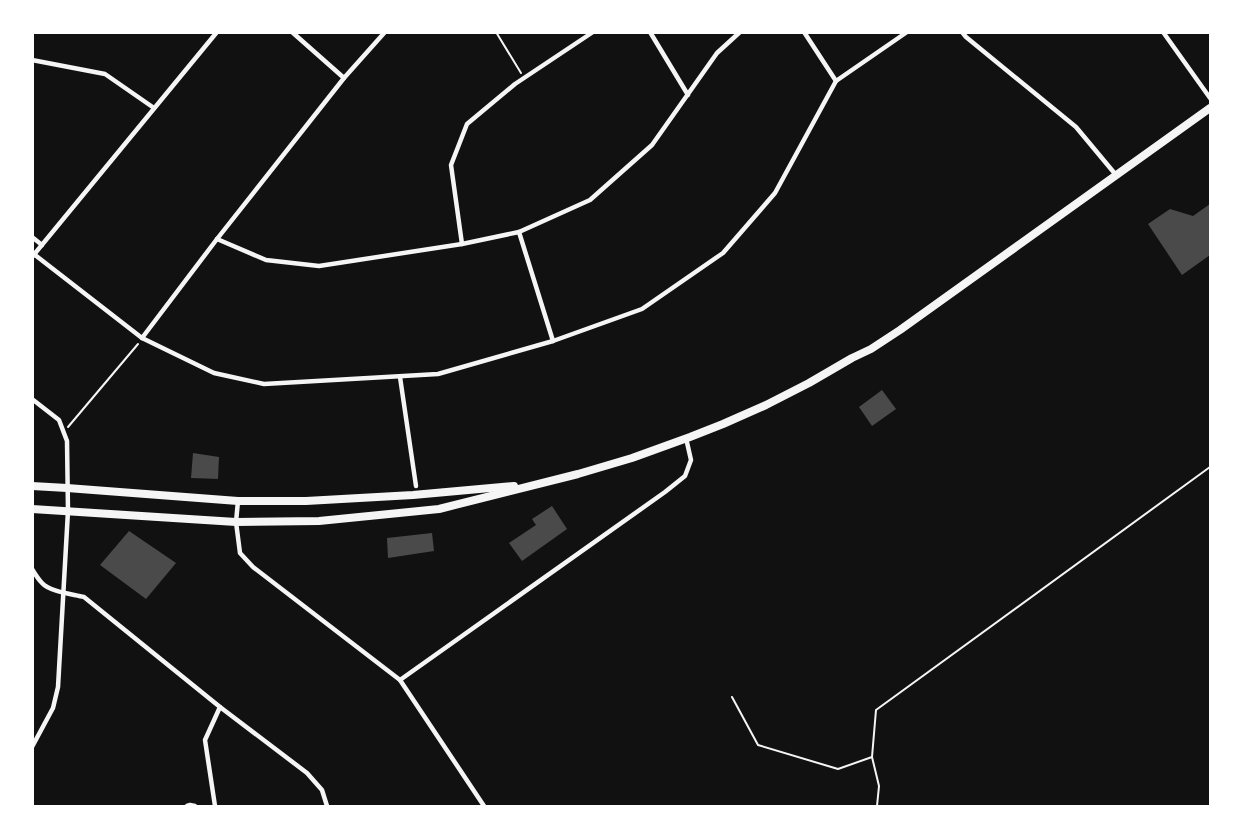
<svg xmlns="http://www.w3.org/2000/svg" width="1243" height="839" font-family="Inter,sans-serif">
  <style>
    .building { fill: #4a4a4a }
    .lines { fill: none; stroke-linecap: round; stroke-linejoin: round }
    .path { stroke: #f5f5f5; stroke-width: 2 }
    .minor { stroke: #f5f5f5; stroke-width: 4.5 }
    .primary { stroke: #f5f5f5; stroke-width: 8 }
  </style>
  <rect width="100%" height="100%" fill="#111"/>
  <g class="building">
    <polygon points="1210,204 1210,255 1182,275 1148,224 1170,209 1193,216"/>
    <polygon points="882,390 896,409 872,426 859,407"/>
    <polygon points="193,453 219,457 218,479 191,478"/>
    <polygon points="552,506 567,529 522,561 509,543 536,525 532,519"/>
    <polygon points="129,531 176,563 146,599 100,565"/>
    <polygon points="432,533 434,551 388,558 387,538"/>
  </g>
  <g class="lines">
    <g class="path">
      <polyline points="496,32 521,73"/>
      <polyline points="68,427 138,344"/>
      <polyline points="732,697 758,745 838,769 872,757 879,786 877,806"/>
      <polyline points="872,757 876,710 1210,467"/>
    </g>
    <g class="minor">
      <polyline points="292,32 344,78"/>
      <polyline points="650,32 688,95"/>
      <polyline points="804,32 836,81"/>
      <polyline points="962,32 966,37 1076,127 1116,175"/>
      <polyline points="1163,32 1210,98"/>
      <polyline points="32,60 105,74 154,108"/>
      <polyline points="519,232 553,341"/>
      <polyline points="32,237 42,245"/>
      <polyline points="217,239 266,260 319,266 462,244 519,232 590,200 652,145 717,53 740,32"/>
      <polyline points="462,244 451,165 467,124 515,84 593,32"/>
      <polyline points="35,255 142,338 214,373 264,384 438,374 553,341 642,309 723,253 775,193 836,81 907,32"/>
      <polyline points="32,257 217,32"/>
      <polyline points="142,338 217,239 344,78 385,32"/>
      <polyline points="400,377 416,486"/>
      <polyline points="32,399 59,420 67,441 68,511 58,687 53,708 32,747"/>
      <polyline points="238,501 236,522 240,553 253,567 400,680 484,806"/>
      <path d="M32,569C35,574 38,579 42,583C50,592 72,594 84,597L220,707L307,773L322,790L327,806"/>
      <polyline points="400,680 665,492 685,476 691,460 686,438"/>
      <polyline points="187,806 190,805 195,806"/>
      <polyline points="215,806 205,740 220,707"/>
    </g>
    <g class="primary">
      <polyline points="32,486 67,488 238,501 306,501 413,495 514,486"/>
      <polyline points="32,509 236,522 319,521 439,509 578,474 632,458 690,437 723,424 766,405 809,383 852,358 871,349 900,330 1210,108"/>
    </g>
  </g>
  <rect width="1243" height="839" fill="none" stroke="#ffffff" stroke-width="68"/>
</svg>
